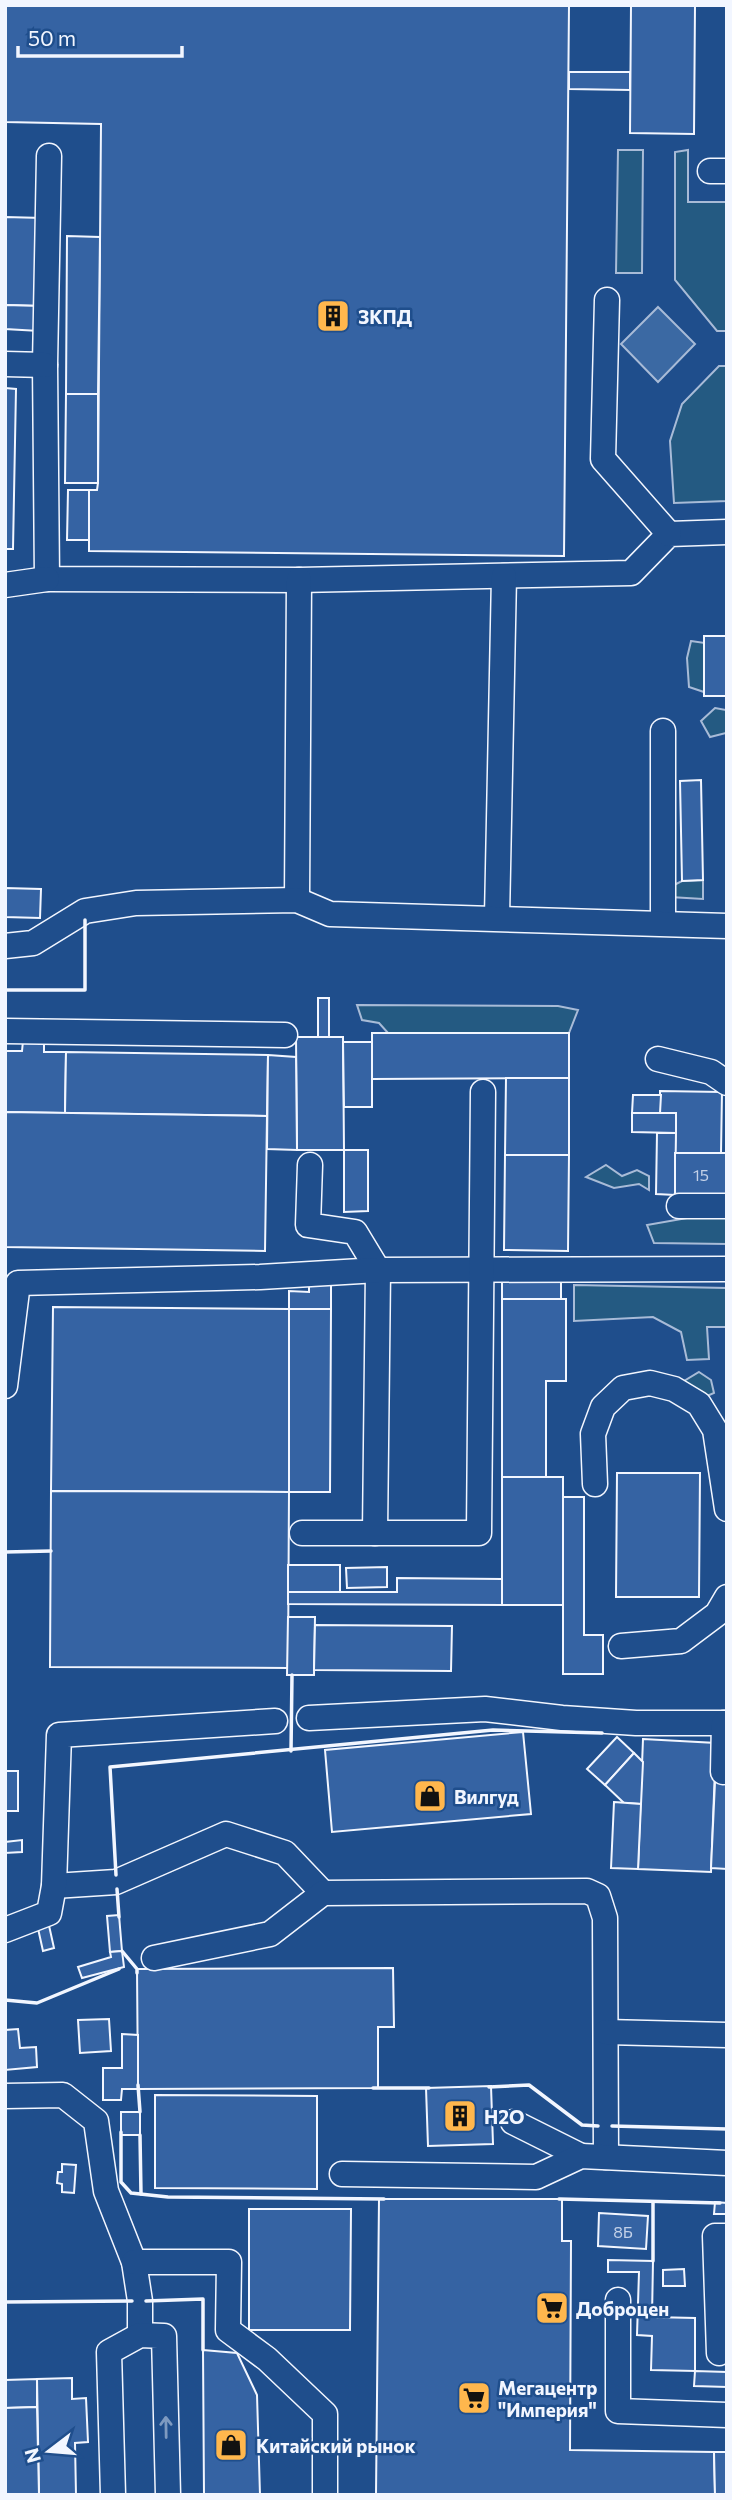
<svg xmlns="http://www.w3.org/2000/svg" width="732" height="2500" font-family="Commissioner,sans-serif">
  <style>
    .green { fill: #245a82; stroke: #a8bbd7; stroke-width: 2 }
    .water { fill: #3b69a3; stroke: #a8bbd7; stroke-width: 2 }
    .building { fill: #3563a3; stroke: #f2f6ff; stroke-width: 2 }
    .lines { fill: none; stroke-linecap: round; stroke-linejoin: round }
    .minor-casing { stroke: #f2f6ff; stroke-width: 27 }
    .minor { stroke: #1f4e8c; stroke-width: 24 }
    .wall { stroke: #f2f6ff; stroke-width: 3.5 }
    .oneway { stroke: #7e9ac0 }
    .labels { text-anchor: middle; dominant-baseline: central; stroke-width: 5; stroke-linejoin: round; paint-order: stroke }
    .number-label { font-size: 16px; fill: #c3d1e8 }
    .poi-label { font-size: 19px; font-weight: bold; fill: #f2f6ff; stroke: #1f4e8c; text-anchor: start }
  </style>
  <rect width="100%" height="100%" fill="#1f4e8c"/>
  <g class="green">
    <polygon points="618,150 643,150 642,273 616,273"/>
    <polygon points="688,150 688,202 727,202 727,331 717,331 675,280 675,152"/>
    <polygon points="719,366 727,366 727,501 674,503 670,441 682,404"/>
    <polygon points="691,641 705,643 704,692 689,687 687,658"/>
    <polygon points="715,708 726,710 726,733 710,737 701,721"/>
    <polygon points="703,880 703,899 670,897 672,886 682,881"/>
    <polygon points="357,1005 558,1006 578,1010 569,1033 388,1033 379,1023 362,1020"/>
    <polygon points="606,1165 622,1176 637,1170 649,1176 649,1190 639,1184 614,1188 586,1177"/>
    <polygon points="727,1217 727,1244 654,1243 647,1225 687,1218"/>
    <polygon points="574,1285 727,1288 727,1327 707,1327 709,1359 687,1360 681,1332 653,1317 574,1321"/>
    <polygon points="699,1372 711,1380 714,1393 707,1396 684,1381"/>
  </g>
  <polygon class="water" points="658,307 695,344 658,382 621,344"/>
  <g class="building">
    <polygon points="5,5 569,5 564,556 89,551 89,490 97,490 98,483 101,124 5,122"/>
    <polygon points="631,5 695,5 694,134 630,133"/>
    <polygon points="569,72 630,72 630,90 569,89"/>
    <polygon points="5,217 43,218 41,306 5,305"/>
    <polygon points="67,236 100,237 98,394 66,394"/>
    <polygon points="5,305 41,306 39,331 5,329"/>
    <polygon points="5,388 16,389 13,549 5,549"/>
    <polygon points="66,394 98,394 98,483 65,483"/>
    <polygon points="68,490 89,490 89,540 67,540"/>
    <rect x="704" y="636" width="23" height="60"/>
    <polygon points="701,780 703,880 682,881 680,781"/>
    <polygon points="5,888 41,889 40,918 5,917"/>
    <rect x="318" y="998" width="11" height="39"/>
    <polygon points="372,1033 569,1033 569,1078 372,1079"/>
    <polygon points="296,1037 343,1037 344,1150 297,1150"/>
    <polygon points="23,1041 44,1042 44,1052 66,1052 65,1113 5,1112 5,1051 22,1051"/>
    <polygon points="343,1042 372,1042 372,1107 344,1107"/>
    <polygon points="66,1052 268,1055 267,1116 65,1113"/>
    <polygon points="268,1055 296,1057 297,1150 267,1149"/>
    <polygon points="506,1078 569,1078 569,1155 505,1155"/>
    <polygon points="660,1091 722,1092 721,1153 675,1153 676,1113 660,1113"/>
    <polygon points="633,1095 661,1095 660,1113 632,1113"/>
    <polygon points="5,1112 267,1116 265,1251 5,1247"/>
    <polygon points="632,1113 676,1113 676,1133 632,1132"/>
    <polygon points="657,1133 676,1133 675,1195 656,1194"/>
    <polygon points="344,1150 368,1150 368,1211 344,1212"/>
    <rect x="675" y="1153" width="52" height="42"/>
    <polygon points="505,1155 569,1155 568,1251 504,1250"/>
    <polygon points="502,1278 561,1278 561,1300 502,1299"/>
    <polygon points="309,1283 331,1283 331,1309 289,1309 289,1291 309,1292"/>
    <polygon points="502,1299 566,1299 566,1381 546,1381 546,1477 502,1477"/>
    <polygon points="53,1307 289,1309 289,1492 51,1491"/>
    <polygon points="289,1309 331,1309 330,1492 289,1492"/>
    <polygon points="617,1473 700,1473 699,1597 616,1597"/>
    <rect x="502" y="1477" width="61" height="128"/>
    <polygon points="51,1491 289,1492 288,1668 50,1667"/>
    <polygon points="563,1497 584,1497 584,1635 603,1635 603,1674 563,1674"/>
    <rect x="288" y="1565" width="52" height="27"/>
    <polygon points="387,1567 387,1587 347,1588 346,1568"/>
    <polygon points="397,1578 502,1579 502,1605 288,1604 288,1592 397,1592"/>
    <polygon points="288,1617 315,1617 314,1675 287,1675"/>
    <polygon points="315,1625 452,1626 451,1671 314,1670"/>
    <polygon points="523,1732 531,1814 332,1832 325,1750"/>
    <polygon points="617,1737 634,1753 605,1785 587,1769"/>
    <polygon points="643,1739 716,1743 711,1872 638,1869"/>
    <polygon points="634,1753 643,1762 641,1804 624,1803 605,1785"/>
    <rect x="5" y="1771" width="13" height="40"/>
    <polygon points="715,1782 727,1782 727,1869 711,1868"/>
    <polygon points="614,1802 641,1804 638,1869 611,1868"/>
    <polygon points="22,1840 22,1852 5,1853 5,1842"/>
    <polygon points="119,1915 122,1951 110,1952 107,1916"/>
    <polygon points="48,1921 54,1948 43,1951 37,1924"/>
    <polygon points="122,1951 124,1967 82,1978 78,1967 111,1957 110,1952"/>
    <polygon points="393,1968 394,2027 378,2027 378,2088 138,2089 137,1969"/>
    <polygon points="109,2019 111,2051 80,2053 78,2020"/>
    <polygon points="18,2029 20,2048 36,2047 37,2067 5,2070 5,2030"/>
    <polygon points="122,2034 138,2035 138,2089 122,2089 121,2100 103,2100 103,2068 122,2068"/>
    <polygon points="491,2086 493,2144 428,2146 426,2088"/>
    <polygon points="155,2095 317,2096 317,2189 155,2188"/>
    <rect x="121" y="2112" width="19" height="23"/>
    <polygon points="62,2164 76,2165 74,2193 62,2192 62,2184 57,2183 58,2172 62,2172"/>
    <polygon points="379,2199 562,2199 562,2241 571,2241 570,2450 714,2452 715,2495 376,2495"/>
    <polygon points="715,2202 727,2203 727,2214 714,2214"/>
    <polygon points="249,2209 351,2209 350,2330 249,2330"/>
    <polygon points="599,2213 648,2216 646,2249 598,2246"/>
    <polygon points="608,2260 653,2261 652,2317 695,2318 695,2371 651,2370 652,2336 637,2335 639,2272 608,2272"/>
    <polygon points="684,2269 685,2286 663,2286 663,2270"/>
    <polygon points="203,2350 237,2353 257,2395 260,2495 204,2495"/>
    <polygon points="695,2371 727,2372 727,2387 694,2386"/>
    <polygon points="72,2378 72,2399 86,2398 88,2442 75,2443 76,2495 39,2495 37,2379"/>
    <polygon points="37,2379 37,2407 5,2408 5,2380"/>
    <polygon points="37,2407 39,2495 5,2495 5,2408"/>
    <polygon points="714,2452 727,2452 727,2495 715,2495"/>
  </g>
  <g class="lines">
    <defs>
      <g id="minor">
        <polyline points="49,156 45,365 47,579 299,580 631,573 669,534 727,532"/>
        <polyline points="710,171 727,171"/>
        <polyline points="607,300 603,459 669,534"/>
        <polyline points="5,364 45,365"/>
        <polyline points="5,585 47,579"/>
        <polyline points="663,731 663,923"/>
        <polyline points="297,900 299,580"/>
        <polyline points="497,917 504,576"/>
        <polyline points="5,946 33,943 85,911 136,903 297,900 330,914 727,926"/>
        <polyline points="5,1031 285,1035"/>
        <polyline points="658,1059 711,1072 727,1083"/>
        <polyline points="310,1165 308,1225 355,1232 378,1270 375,1533"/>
        <polyline points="679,1206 727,1206"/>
        <polyline points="5,1386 18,1283 260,1277 378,1270 727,1269"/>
        <polyline points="595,1484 593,1434 603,1407 623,1388 650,1383 674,1389 699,1404 715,1430 727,1509"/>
        <polyline points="302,1533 479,1533 483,1092"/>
        <polyline points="621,1646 681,1641 717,1614 727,1597"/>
        <polyline points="309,1718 485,1709 562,1718 636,1723 727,1723"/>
        <polyline points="723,1772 724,1723"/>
        <polyline points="54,1886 116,1882 226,1834 285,1853 323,1893"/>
        <polyline points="5,1930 49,1913 54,1886 59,1735 275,1721"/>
        <polyline points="154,1958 270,1934 323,1893 587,1891 598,1896 605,1918 606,2157"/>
        <polyline points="606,2032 727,2035"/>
        <polyline points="5,2096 63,2095 96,2121 106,2191 134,2262 140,2301 140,2335"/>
        <polyline points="513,2122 581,2156"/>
        <polyline points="342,2174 536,2177 581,2156 727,2163"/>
        <polyline points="134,2262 229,2262 228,2330 267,2359 325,2414 325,2495"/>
        <polyline points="618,2300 618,2411 727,2415"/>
        <polyline points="719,2353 715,2236 727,2236"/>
        <polyline points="113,2495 109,2352 140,2335 164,2336 168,2495"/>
      </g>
    </defs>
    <use href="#minor" class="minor-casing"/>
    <use href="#minor" class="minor"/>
    <g class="wall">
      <polyline points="5,990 85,990 85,920"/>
      <polyline points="5,1552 51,1551"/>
      <polyline points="291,1751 292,1675"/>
      <polyline points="116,1875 110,1767 493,1730 602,1733"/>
      <polyline points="117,1889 119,1917"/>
      <polyline points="122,1951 137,1969 137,1973"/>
      <polyline points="5,2000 37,2003 119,1969"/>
      <polyline points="138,2085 140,2112"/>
      <polyline points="489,2087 529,2085 582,2125 598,2126"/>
      <polyline points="373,2088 429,2088"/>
      <polyline points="612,2126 727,2129"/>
      <polyline points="121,2132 121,2182 131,2193 168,2197 384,2199"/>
      <polyline points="140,2135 141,2194"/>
      <polyline points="559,2199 720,2203"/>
      <polyline points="653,2261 653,2202"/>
      <polyline points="146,2301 203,2299 203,2350"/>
      <polyline points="5,2302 132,2301"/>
    </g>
  </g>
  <defs><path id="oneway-shaft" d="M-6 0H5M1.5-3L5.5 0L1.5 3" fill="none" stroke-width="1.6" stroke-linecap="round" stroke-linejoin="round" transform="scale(1.75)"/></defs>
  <use class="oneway" href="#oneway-shaft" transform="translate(166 2427) rotate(-91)"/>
  <defs>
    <symbol id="building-square" viewBox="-11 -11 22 22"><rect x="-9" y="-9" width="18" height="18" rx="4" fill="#ffb74d" stroke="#1f4e8c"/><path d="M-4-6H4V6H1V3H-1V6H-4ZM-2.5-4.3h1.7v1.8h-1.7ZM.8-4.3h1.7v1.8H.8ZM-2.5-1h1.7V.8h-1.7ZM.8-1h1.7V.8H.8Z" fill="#111"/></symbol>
    <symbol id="shop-square" viewBox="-11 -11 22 22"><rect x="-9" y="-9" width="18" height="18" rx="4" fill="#ffb74d" stroke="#1f4e8c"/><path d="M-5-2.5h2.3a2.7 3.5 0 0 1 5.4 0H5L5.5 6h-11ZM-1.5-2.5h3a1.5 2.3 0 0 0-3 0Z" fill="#111"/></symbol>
    <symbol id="supermarket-square" viewBox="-11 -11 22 22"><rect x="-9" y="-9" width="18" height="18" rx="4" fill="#ffb74d" stroke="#1f4e8c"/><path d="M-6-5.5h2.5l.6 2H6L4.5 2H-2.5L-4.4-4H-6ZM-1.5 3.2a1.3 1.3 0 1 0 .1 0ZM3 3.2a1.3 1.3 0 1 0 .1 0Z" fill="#111"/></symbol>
  </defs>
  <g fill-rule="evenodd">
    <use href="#building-square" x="314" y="297" width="38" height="38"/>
    <use href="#shop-square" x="411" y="1777" width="38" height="38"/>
    <use href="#building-square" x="441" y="2097" width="38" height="38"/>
    <use href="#supermarket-square" x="533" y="2289" width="38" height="38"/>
    <use href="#supermarket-square" x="455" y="2379" width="38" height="38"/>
    <use href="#shop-square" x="212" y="2426" width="38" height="38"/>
  </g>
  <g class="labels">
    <g class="number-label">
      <text x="701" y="1174">15</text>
      <text x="623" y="2231">8Б</text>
    </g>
    <g class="poi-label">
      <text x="358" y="316">ЗКПД</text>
      <text x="454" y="1796">Вилгуд</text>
      <text x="484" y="2116">H2O</text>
      <text x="576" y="2308">Доброцен</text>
      <text x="498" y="2387">Мегацентр<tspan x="498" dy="22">"Империя"</tspan></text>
      <text x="256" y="2445">Китайский рынок</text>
    </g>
  </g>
  <rect width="732" height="2500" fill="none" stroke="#f2f6ff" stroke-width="14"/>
  <g transform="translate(49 2451) rotate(254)" stroke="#1f4e8c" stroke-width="5" paint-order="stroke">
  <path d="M0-5L12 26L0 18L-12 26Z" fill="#f2f6ff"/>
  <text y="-10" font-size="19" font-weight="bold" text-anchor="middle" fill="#f2f6ff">N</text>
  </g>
  <path d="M18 46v10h164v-10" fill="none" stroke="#f2f6ff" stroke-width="3.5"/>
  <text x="28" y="46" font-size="21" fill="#f2f6ff" stroke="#1f4e8c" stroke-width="5" paint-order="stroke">50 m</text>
</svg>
